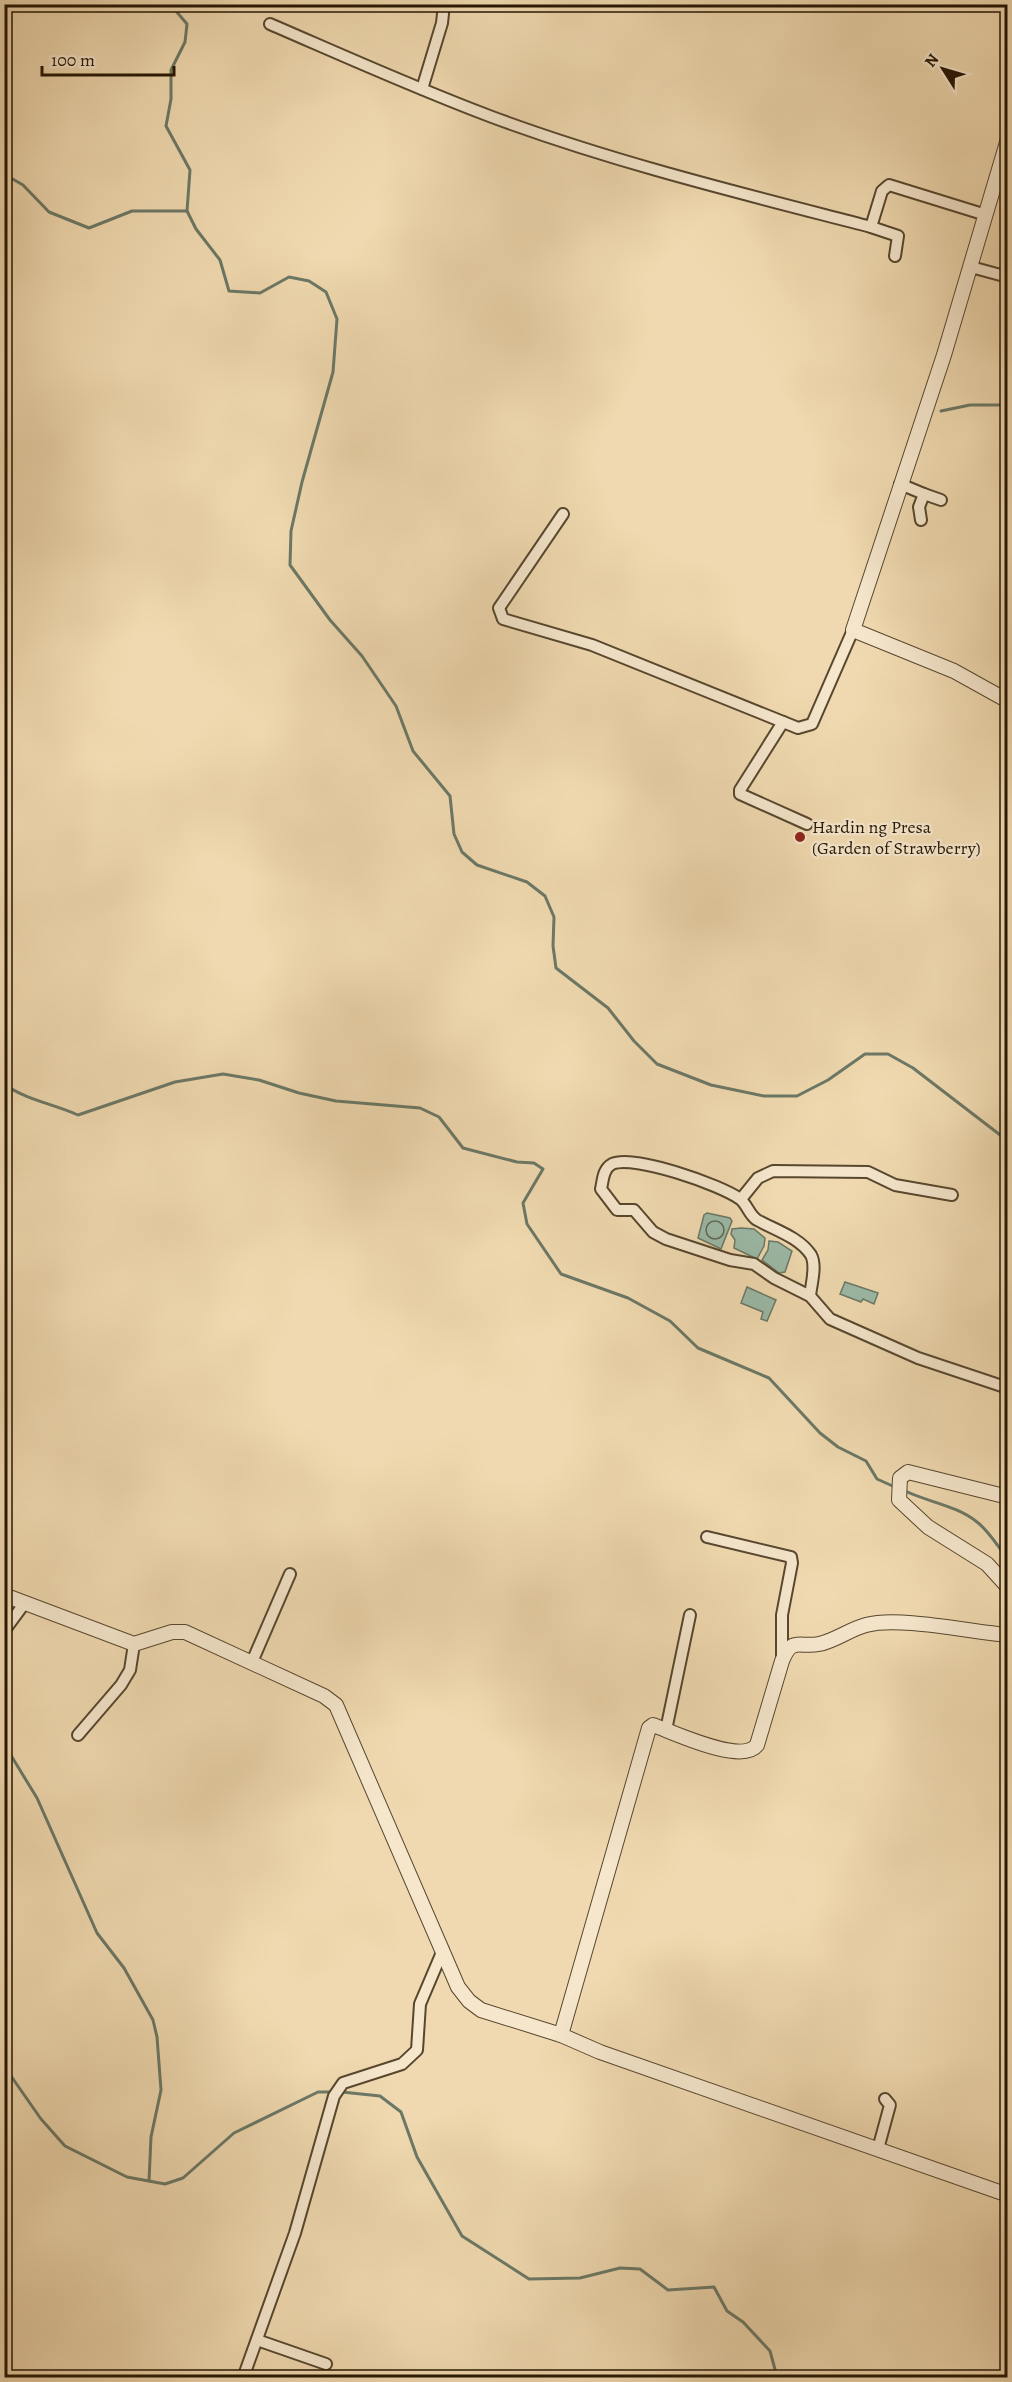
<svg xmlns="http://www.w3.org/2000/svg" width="1012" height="2382" font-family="Alegreya,serif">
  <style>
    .water { fill: #9bbaa8; stroke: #6b7866; stroke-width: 1.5 }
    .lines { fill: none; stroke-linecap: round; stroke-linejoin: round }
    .shore { stroke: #606856; stroke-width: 1.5 }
    .stream { stroke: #6b7866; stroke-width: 3 }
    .minor-casing { stroke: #57472e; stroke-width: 14 }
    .tertiary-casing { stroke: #57472e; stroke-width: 16 }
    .minor { stroke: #f5e6cc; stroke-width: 10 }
    .tertiary { stroke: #f5e6cc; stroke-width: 14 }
    .poi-dot { fill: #8f2418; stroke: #f5e6cc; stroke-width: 2 }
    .labels { text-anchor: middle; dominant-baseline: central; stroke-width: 4.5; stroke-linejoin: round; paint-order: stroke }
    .poi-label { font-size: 18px; fill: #241603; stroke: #f5e6cc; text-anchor: start }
  </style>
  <rect width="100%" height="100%" fill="#f0d9b0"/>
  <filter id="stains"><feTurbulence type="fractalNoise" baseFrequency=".00333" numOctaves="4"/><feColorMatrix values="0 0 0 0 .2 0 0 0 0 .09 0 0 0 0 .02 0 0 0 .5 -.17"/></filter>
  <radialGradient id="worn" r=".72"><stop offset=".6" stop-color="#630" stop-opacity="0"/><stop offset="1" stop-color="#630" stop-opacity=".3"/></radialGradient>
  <g class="water">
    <polygon points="707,1213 730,1218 732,1221 721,1249 698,1238 704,1215"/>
    <polygon points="741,1228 754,1229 765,1238 764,1246 757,1259 734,1248 735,1240 731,1234 732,1229"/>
    <polygon points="769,1241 778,1242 792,1251 785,1272 779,1273 762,1260 768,1250"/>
    <polygon points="845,1282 878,1293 874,1304 863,1299 861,1302 840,1294"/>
    <polygon points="747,1287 776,1300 767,1321 761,1319 763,1312 741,1303"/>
  </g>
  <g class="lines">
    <circle class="shore" cx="715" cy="1230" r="9"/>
    <g class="stream">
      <polyline points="170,4 187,24 185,42 171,70 171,99 166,126 190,170 187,211 196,229 220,260 229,291 260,293 289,277 309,281 326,292 337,319 333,372 302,482 291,531 290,565 330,620 362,656 396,706 413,751 450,796 454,834 462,852 477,865 527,882 545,896 554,917 553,946 556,968 608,1008 634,1041 657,1064 711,1085 764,1096 797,1096 828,1080 865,1054 888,1054 913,1068 1008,1141"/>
      <polyline points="4,174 23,185 49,212 89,228 132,211 187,211"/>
      <polyline points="941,411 970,405 1008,405"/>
      <path d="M4,1084C26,1100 54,1104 78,1115L175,1082L223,1074L259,1080L299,1093L336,1101L420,1108L439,1117L463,1148L517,1162L534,1163L543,1169L523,1203L527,1224L561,1274L628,1298L670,1321L698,1348L769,1378L820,1433L838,1447L866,1461L877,1479L897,1488"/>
      <path d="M903,1490C927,1502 956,1505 977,1522C989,1531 998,1547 1008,1559"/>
      <polyline points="4,1744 37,1798 97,1933 124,1968 153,2020 157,2037 161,2090 151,2137 149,2181"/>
      <polyline points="4,2066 41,2119 65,2146 127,2177 165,2184 183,2178 234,2133 318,2092 332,2092"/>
      <polyline points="342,2092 380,2096 401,2112 417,2157 462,2236 529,2279 580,2278 620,2268 640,2269 668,2290 714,2287 727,2311 743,2322 770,2351 776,2373 784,2378"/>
    </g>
    <defs>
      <g id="minor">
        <path d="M270,24C344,56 417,89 492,117C616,163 744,194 871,227L882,191L889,185L986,215"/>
        <polyline points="422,89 442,23 444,4"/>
        <polyline points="871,227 898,236 895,256"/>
        <polyline points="971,267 1008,277"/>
        <polyline points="900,484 924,494 919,507 921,520"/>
        <polyline points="924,494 941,500"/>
        <polyline points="563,514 499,608 503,619 592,645 798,728 812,724 853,630"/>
        <polyline points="783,722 740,790 740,794 807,824"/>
        <polyline points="741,1199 758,1178 773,1171 868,1172 895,1185 952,1195"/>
        <path d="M810,1296C811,1285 817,1266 811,1255C799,1237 775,1230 757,1220C749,1215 747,1204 740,1199C721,1185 633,1154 612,1164C603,1169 603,1180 601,1189L617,1210H634L653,1232L666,1239L730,1260L754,1264L774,1278L810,1296L830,1319L918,1358L1008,1388"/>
        <polyline points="707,1537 791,1557 792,1563 782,1615 782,1660"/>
        <polyline points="4,1631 24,1604"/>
        <polyline points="252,1662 290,1574"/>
        <polyline points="666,1730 690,1615"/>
        <polyline points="78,1735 121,1685 130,1670 134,1644"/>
        <polyline points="878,2149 890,2105 885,2099"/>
        <polyline points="257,2340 326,2364"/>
        <polyline points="243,2378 295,2233 334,2096 343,2083 402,2064 417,2050 420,2004 443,1950"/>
      </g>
      <g id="tertiary">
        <polyline points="1008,139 944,355 853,630 954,671 1008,701"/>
        <polyline points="1008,1497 908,1472 900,1478 899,1500 928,1527 987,1564 1008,1587"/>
        <polyline points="4,1595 134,1644 172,1632 185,1632 324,1696 336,1705 458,1987 469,2001 481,2010 561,2035 600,2052 1008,2195"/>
        <path d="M561,2035L649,1728L653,1725C675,1733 742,1765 757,1745L782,1661C792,1636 799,1648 819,1644C835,1641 850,1629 866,1625C900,1616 970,1632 1008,1635"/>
      </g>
    </defs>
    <use href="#minor" class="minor-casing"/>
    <use href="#tertiary" class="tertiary-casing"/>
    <use href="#minor" class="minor"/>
    <use href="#tertiary" class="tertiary"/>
  </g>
  <circle class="poi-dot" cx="800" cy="837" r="6"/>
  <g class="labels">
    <g class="poi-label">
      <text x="812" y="827">Hardin ng Presa<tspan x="812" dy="21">(Garden of Strawberry)</tspan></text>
    </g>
  </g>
  <rect width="1012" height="2382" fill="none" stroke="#f0d9b0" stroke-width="24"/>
  <rect x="6" y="6" width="1000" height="2370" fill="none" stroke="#241603" stroke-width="3"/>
  <rect x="12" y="12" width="988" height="2358" fill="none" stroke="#241603" stroke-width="1.5"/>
  <g transform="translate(943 69) rotate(307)" stroke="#f5e6cc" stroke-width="4.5" paint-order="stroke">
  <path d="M0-4.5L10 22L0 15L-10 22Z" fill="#241603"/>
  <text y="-9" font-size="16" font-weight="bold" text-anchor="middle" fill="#241603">N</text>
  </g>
  <path d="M42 66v9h132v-9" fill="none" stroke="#241603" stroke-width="3"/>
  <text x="51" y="66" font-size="18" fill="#241603" stroke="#f5e6cc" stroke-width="4.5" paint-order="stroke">100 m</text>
  <rect width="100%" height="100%" filter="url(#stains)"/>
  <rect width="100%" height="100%" fill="url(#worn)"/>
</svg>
